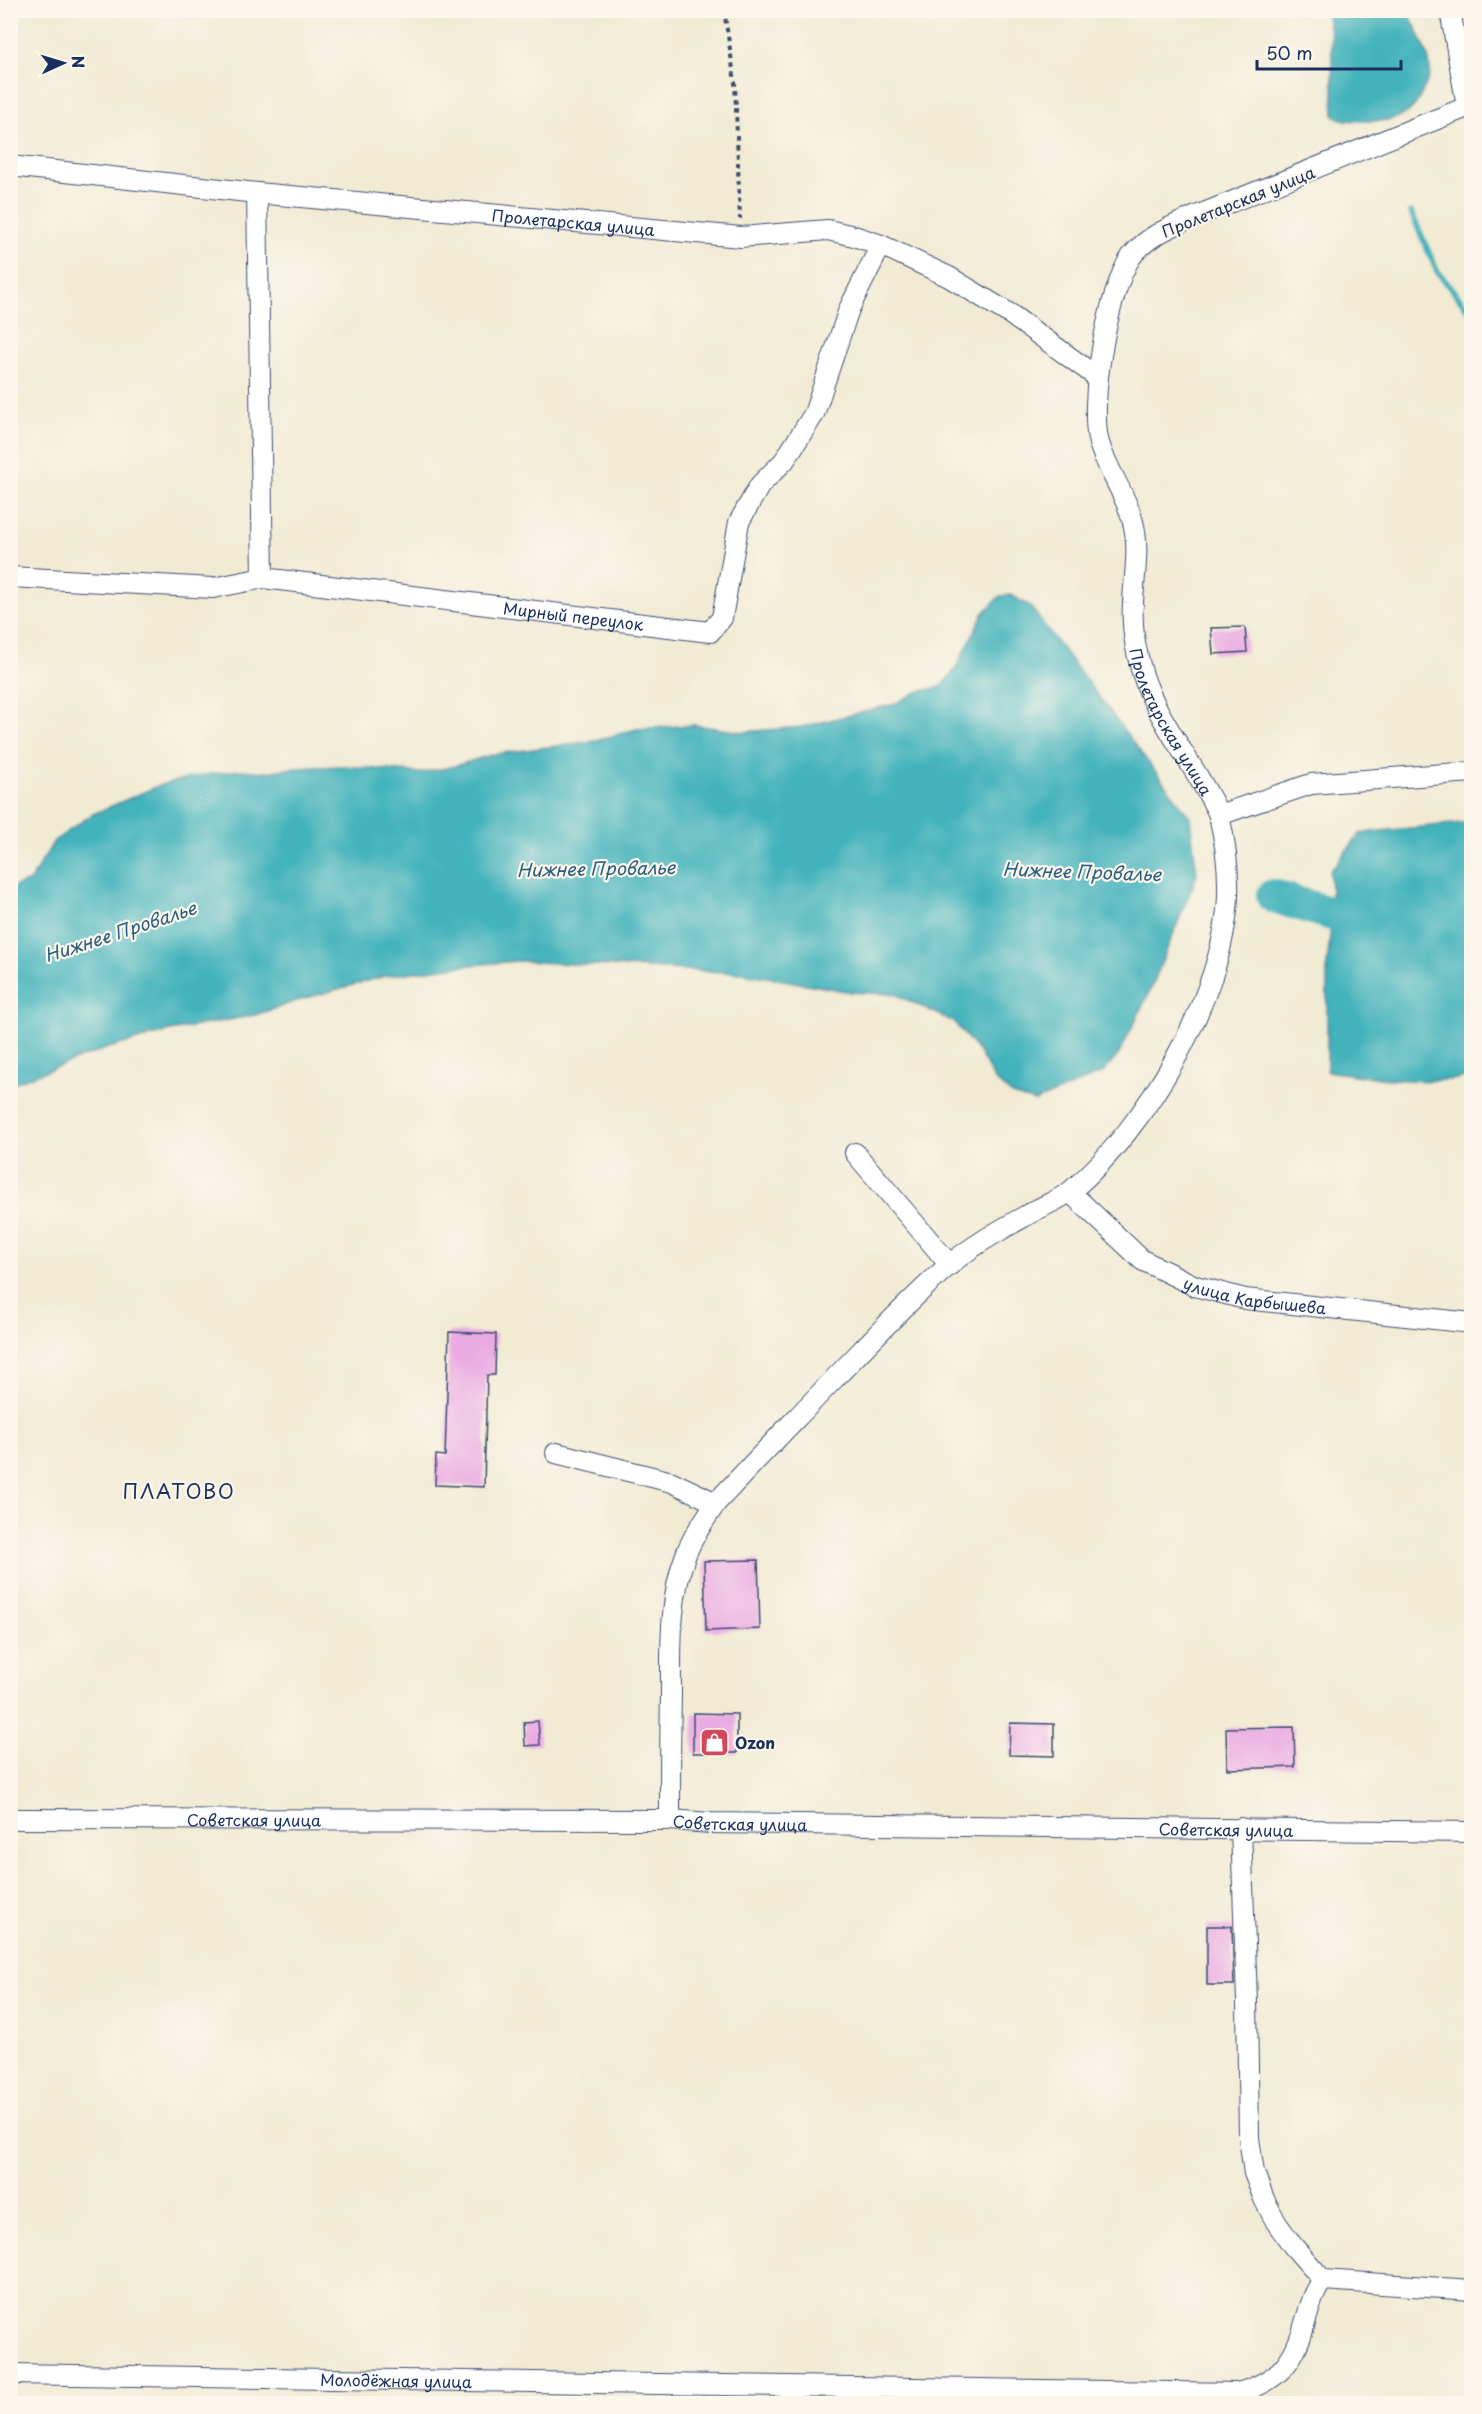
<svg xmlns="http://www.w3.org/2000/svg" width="1482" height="2414" font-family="'Playpen Sans',sans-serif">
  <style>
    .water { fill: #42b2bb; stroke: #2e708c; stroke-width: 1.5 }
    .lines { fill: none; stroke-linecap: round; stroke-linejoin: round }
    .stream { stroke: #42b2bb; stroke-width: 6 }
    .river { stroke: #42b2bb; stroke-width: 34 }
    .building { fill: #eaabe2 }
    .minor-casing { stroke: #3b4b70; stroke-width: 22 }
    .path { stroke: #3b4b70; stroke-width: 4; stroke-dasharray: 4.5 4.5; stroke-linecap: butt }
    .minor { stroke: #fff; stroke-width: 20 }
    .labels { text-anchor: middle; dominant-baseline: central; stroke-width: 4.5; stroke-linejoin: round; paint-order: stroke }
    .street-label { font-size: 16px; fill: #1b2f5e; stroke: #fbf7ec }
    .poi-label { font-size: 16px; font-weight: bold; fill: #1b2f5e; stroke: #fbf7ec; text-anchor: start }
    .water-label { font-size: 18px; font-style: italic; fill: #295d7f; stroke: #fbf7ec }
    .quarter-label { font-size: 20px; letter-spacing: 1.5px; fill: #1b2f5e; stroke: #fbf7ec }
  </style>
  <rect width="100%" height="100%" fill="#fbf7ec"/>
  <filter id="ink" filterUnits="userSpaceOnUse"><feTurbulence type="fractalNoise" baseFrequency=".0167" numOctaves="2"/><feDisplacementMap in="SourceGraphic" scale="12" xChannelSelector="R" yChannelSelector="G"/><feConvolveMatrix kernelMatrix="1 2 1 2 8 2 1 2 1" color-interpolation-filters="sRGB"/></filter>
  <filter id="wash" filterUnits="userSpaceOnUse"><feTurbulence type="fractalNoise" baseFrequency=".008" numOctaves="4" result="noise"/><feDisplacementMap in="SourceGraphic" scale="24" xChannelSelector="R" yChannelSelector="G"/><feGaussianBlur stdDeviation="1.35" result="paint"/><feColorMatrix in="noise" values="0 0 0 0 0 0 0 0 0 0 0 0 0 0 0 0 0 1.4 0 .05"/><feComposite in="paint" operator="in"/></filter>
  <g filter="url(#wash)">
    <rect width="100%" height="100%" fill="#f1ebd4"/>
    <g class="water">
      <path d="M1326,11H1408C1415,28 1430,51 1430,71C1430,77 1427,83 1424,88C1413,118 1394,122 1365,121C1354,121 1344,121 1334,116L1331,36Z"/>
      <polygon points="1010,595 1029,605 1190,817 1197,875 1151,989 1119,1054 1104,1072 1035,1102 1012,1095 994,1079 979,1052 954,1022 895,994 851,992 743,973 517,961 450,967 385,976 303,999 255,1015 170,1031 105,1049 11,1084 11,888 30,881 54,841 91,815 160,785 198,776 241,770 266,772 293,768 345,766 421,773 455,766 494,754 595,741 636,729 695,725 743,732 802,727 895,704 917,692 941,687 955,670 983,614 1000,596"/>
      <path d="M1471,822V1077C1425,1085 1374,1078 1327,1071V966L1332,914L1330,871L1361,833Z"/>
    </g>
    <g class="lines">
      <polyline class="stream" points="1411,212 1437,271 1472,314"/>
      <polyline class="river" points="1273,896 1332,914 1472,905"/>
    </g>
    <g id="blocks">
      <g class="building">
        <polygon points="1245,627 1247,652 1213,654 1211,628"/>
        <polygon points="449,1332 496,1334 495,1375 487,1375 484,1487 435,1485 436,1455 445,1456"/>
        <polygon points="758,1560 760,1629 706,1631 704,1561"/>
        <polygon points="693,1713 737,1714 737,1753 693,1753"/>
        <polygon points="538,1721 540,1745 525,1746 524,1722"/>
        <polygon points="1010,1723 1054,1724 1054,1756 1009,1755"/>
        <polygon points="1294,1727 1295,1767 1227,1769 1226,1728"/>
        <polygon points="1207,1926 1232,1926 1234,1985 1207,1985"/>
      </g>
    </g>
  </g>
  <g filter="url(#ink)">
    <use href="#blocks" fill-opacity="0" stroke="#3b4b70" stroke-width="1.5"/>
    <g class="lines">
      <defs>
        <g id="minor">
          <polyline points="1450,10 1467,107"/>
          <path id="s1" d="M1472,110L1467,107L1179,223C1160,232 1144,240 1131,257C1108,290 1088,404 1099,443C1107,470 1126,494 1133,522C1140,549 1134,575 1133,603C1132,620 1134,641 1138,657C1150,715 1195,762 1219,815L1311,784L1472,772"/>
          <path id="s2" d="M10,166L257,193L741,237L828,230L854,236L881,245L949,277L1010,314L1097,377"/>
          <polyline points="257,193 263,578"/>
          <path id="s3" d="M10,577L213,588L263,578L710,632L722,618L739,522L760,485L784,461L814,414L849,309L881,245"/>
          <polyline points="855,1153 950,1265"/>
          <path id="s4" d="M1070,1192L1142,1260L1195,1286L1245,1299L1472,1323"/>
          <polyline points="556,1453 672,1482 716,1503"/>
          <path id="s5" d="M10,1819L670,1820L711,1823L1472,1832"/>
          <path d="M670,1820C670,1779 670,1737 671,1696C671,1650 669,1598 686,1554C693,1536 705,1519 716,1503C754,1462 793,1422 832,1381C870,1342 907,1302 948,1266C975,1243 1006,1227 1036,1210C1048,1204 1062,1198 1072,1190C1146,1128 1225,994 1228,895C1229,868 1225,841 1219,815"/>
          <polyline points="1241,1828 1247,2002 1249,2138 1254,2173 1264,2199 1276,2222 1293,2246 1323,2280"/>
          <path id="s6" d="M10,2374L1238,2393C1278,2381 1294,2363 1305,2323C1310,2307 1313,2293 1323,2280L1472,2290"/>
        </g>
      </defs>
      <use href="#minor" class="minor-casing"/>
      <polyline class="path" points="724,10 735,82 740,219"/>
      <use href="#minor" class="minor"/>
    </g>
  </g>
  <defs>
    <symbol id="shop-square" viewBox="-11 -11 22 22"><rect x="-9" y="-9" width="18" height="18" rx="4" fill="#d1495b" stroke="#fbf7ec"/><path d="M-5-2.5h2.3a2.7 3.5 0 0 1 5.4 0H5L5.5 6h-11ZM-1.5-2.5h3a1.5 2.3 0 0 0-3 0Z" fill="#fff"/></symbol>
  </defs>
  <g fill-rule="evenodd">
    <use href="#shop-square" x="698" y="1726" width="33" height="33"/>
  </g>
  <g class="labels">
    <g class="street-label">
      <text transform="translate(1238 201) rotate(-22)">Пролетарская улица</text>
      <text stroke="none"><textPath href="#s2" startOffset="566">Пролетарская улица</textPath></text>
      <text stroke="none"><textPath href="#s3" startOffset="567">Мирный переулок</textPath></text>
      <text stroke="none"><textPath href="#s1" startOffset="862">Пролетарская улица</textPath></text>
      <text stroke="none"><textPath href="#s4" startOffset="219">улица Карбышева</textPath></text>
      <text stroke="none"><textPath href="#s5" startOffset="244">Советская улица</textPath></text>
      <text stroke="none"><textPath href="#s5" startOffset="730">Советская улица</textPath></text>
      <text stroke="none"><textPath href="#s5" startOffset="1216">Советская улица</textPath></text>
      <text stroke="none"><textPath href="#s6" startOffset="386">Молодёжная улица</textPath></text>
    </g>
    <g class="poi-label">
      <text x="735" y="1742">Ozon</text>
    </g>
    <g class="water-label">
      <text transform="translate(596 868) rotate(-1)">Нижнее Провалье</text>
      <text transform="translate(1082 871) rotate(2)">Нижнее Провалье</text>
      <text transform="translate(120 931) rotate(-18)">Нижнее Провалье</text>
    </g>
    <g class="quarter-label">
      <text x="179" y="1491">ПЛАТОВО</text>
    </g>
  </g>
  <rect width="1482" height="2414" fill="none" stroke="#fbf7ec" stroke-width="36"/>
  <g transform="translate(63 63) rotate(86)" stroke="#fbf7ec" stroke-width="4.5" paint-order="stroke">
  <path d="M0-4.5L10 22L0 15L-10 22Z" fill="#1b2f5e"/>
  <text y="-9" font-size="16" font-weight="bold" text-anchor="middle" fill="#1b2f5e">N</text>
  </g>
  <path d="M1257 60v9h144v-9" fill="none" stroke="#1b2f5e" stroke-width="3"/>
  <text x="1266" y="60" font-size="18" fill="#1b2f5e" stroke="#fbf7ec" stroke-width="4.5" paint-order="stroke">50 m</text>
</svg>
